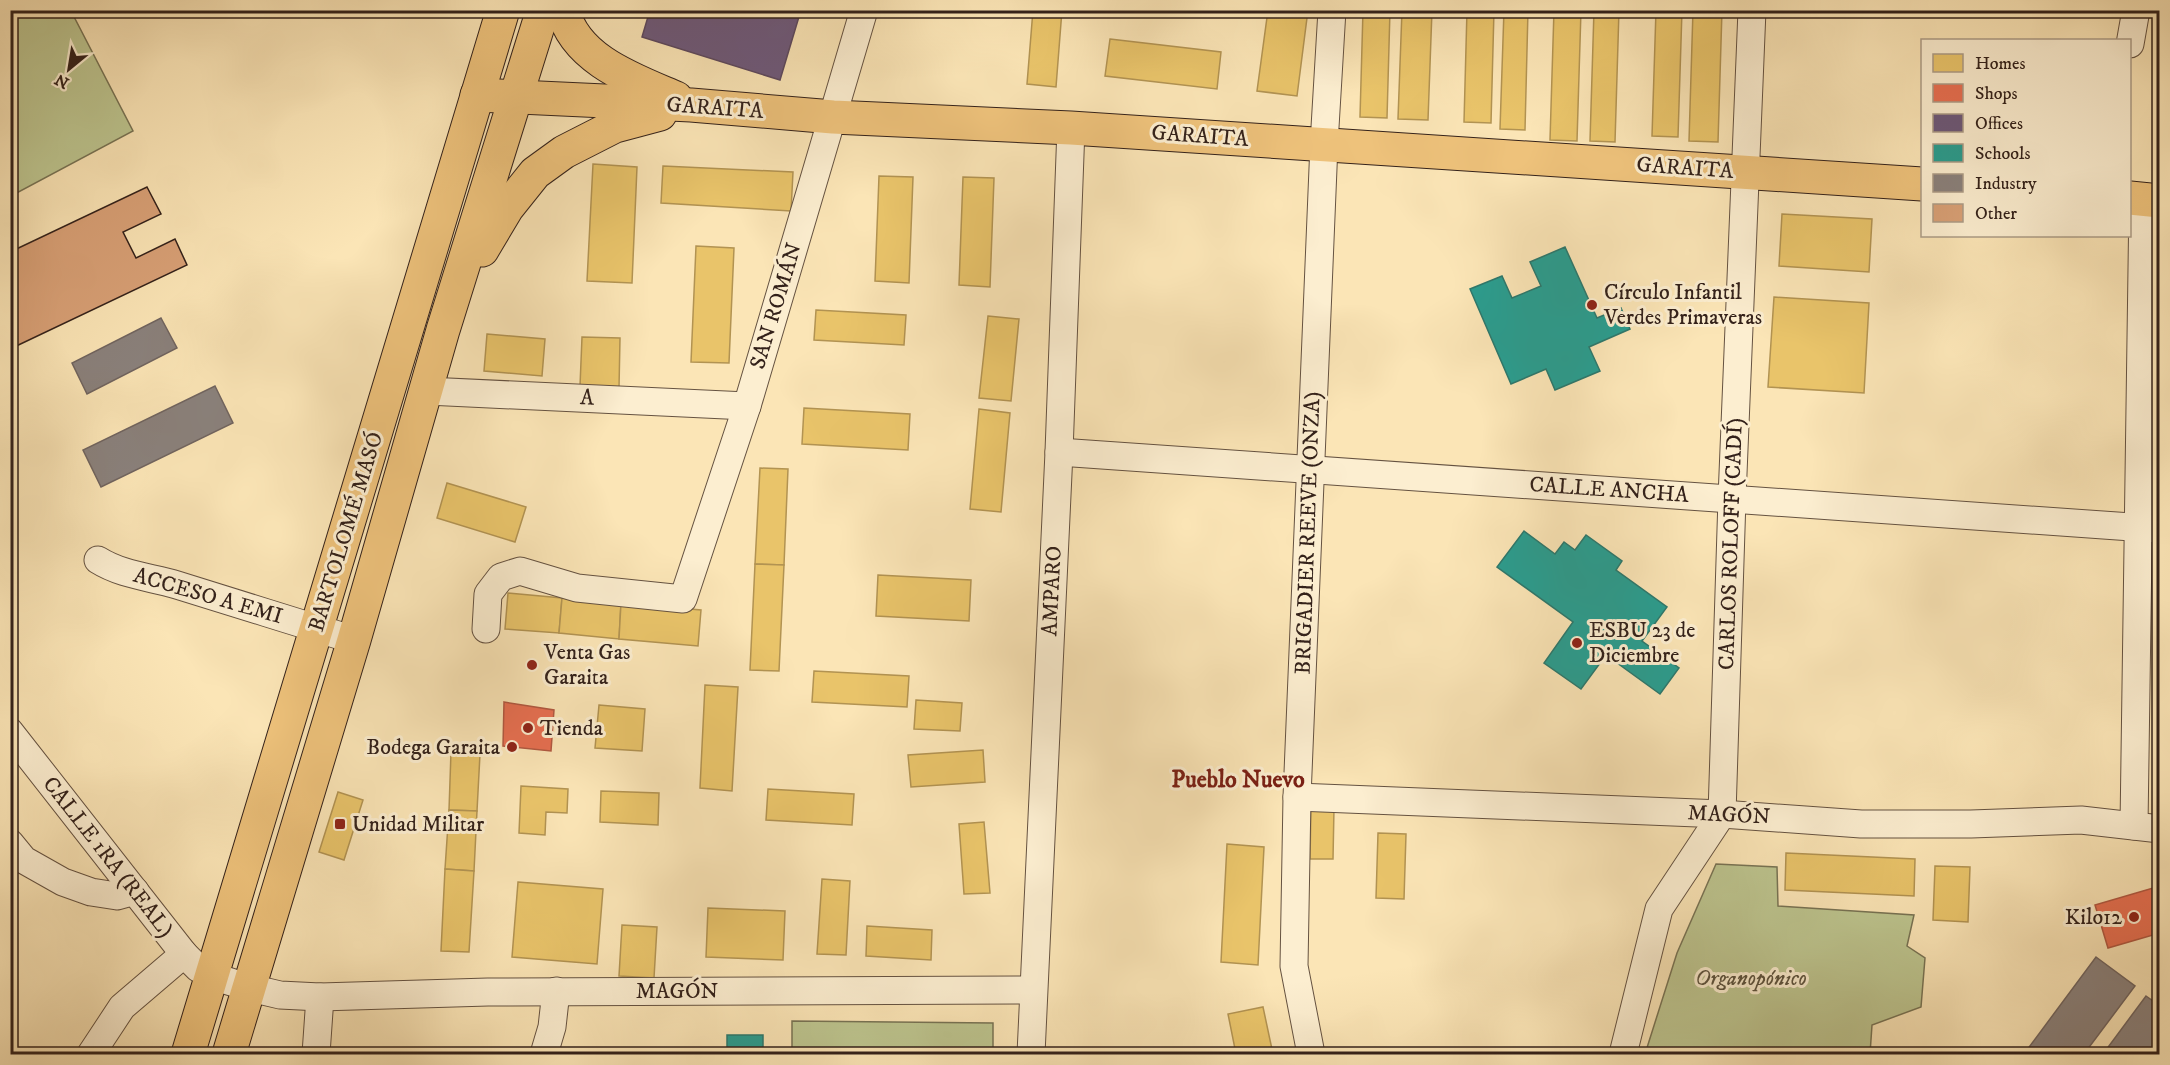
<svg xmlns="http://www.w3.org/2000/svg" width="2170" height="1065" font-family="'IM FELL DW Pica',serif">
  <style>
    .green { fill: #bdc58f; stroke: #787354; stroke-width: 1.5 }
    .homes { fill: #e9c46a; stroke: #b29352; stroke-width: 1.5 }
    .shops { fill: #e76f51; stroke: #b15840; stroke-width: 1.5 }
    .offices { fill: #6d597a; stroke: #5c485d; stroke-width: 1.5 }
    .schools { fill: #2a9d8f; stroke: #2d786c; stroke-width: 1.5 }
    .industry { fill: #8a817c; stroke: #70645f; stroke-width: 1.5 }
    .building { fill: #d8a076; stroke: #33211a; stroke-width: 1.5 }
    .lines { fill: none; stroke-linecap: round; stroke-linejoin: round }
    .minor-casing { stroke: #655241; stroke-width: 29 }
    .major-casing { stroke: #33211a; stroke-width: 35 }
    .minor { stroke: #fceed0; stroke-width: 27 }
    .major { stroke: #eec27b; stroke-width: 33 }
    .poi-dot { fill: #8f2418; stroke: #fceed0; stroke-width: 2 }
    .labels { text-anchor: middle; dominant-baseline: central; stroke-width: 6; stroke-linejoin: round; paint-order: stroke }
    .street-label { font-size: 22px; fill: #33211a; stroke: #fceed0 }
    .poi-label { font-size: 22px; fill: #33211a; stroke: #fceed0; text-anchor: start }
    .park-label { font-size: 22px; font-style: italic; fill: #5c523d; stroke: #fceed0 }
    .neighbourhood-label { font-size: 24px; font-weight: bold; fill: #7a1f14; stroke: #fceed0 }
  </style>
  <rect width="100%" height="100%" fill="#fbe5b6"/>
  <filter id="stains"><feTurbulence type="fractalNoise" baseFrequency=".00333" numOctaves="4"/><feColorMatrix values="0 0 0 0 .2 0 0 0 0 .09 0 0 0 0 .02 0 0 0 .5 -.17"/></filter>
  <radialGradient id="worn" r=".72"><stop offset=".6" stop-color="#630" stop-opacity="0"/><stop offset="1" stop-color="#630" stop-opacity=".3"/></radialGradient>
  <g class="green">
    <polygon points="11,10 71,11 133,131 11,196"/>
    <polygon points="1716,864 1777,867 1778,906 1914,915 1907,946 1925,958 1921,1007 1872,1025 1870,1054 1645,1054 1677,953"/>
    <polygon points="792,1021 993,1023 993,1054 792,1054"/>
  </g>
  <g class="homes">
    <polygon points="1033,10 1062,10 1056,87 1027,84"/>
    <polygon points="1268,10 1308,10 1297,96 1257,91"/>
    <polygon points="1363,10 1390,10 1387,118 1360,117"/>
    <polygon points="1402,10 1432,10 1428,120 1398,119"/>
    <polygon points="1467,10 1494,10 1491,123 1464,122"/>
    <polygon points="1504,10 1528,10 1525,130 1500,129"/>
    <polygon points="1554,10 1581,10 1577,141 1550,140"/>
    <polygon points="1594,10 1619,10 1615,142 1590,141"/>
    <polygon points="1656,10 1682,10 1678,137 1652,136"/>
    <polygon points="1693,10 1722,10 1718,142 1689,141"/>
    <polygon points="1110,39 1221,52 1217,89 1105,76"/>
    <polygon points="593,164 637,167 632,283 587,281"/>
    <polygon points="663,166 793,172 791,211 661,203"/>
    <polygon points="879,176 913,177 909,283 875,281"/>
    <polygon points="963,177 994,178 990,287 959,285"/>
    <polygon points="1782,214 1872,219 1869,272 1779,266"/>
    <polygon points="2159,239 2160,239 2160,305 2156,304"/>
    <polygon points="696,246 734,248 729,363 691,362"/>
    <polygon points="1774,297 1869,303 1864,393 1768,387"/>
    <polygon points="816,310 906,315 904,345 814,340"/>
    <polygon points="988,316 1019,319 1011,401 979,398"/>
    <polygon points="487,334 545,339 542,376 484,371"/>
    <polygon points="582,337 620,338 619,388 580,386"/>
    <polygon points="804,408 910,414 908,450 802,444"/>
    <polygon points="979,409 1010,413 1001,512 970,509"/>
    <polygon points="2147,446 2160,446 2160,514 2154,514 2150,504"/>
    <polygon points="760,468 788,469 784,565 755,564"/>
    <polygon points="447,483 526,507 515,542 437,518"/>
    <polygon points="755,564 784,565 779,671 750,670"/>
    <polygon points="878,575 971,580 969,621 876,616"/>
    <polygon points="508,593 562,598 559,633 505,629"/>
    <polygon points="562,598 621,603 619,639 559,633"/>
    <polygon points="621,603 701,610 698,646 619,639"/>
    <polygon points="814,671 909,676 907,707 812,702"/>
    <polygon points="705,685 738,687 732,791 700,788"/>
    <polygon points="916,700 962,703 960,731 914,729"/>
    <polygon points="599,705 645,709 642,751 595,748"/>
    <polygon points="983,750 985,782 911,787 908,755"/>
    <polygon points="451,752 480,754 477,811 449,810"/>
    <polygon points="521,786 568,789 567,813 546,812 545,835 519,833"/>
    <polygon points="768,789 854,794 852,825 766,820"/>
    <polygon points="601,791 659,793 658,825 600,822"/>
    <polygon points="338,792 363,800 344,860 319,852"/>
    <polygon points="1311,807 1334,808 1333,859 1310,859"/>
    <polygon points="449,810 477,811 474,871 445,869"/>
    <polygon points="984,822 990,893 964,894 959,824"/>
    <polygon points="1378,833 1406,834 1404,899 1376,898"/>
    <polygon points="1227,844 1264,847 1258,965 1221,962"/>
    <polygon points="1786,853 1915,859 1914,896 1785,890"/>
    <polygon points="1935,866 1970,867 1968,922 1933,920"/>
    <polygon points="445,869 474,871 469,952 441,951"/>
    <polygon points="822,879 850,881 846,955 817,954"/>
    <polygon points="518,882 603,889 597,964 512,957"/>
    <polygon points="708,908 785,911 783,960 706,957"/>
    <polygon points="622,925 657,927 654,978 619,976"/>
    <polygon points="867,926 932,930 931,960 866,956"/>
    <polygon points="1263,1007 1273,1054 1236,1054 1228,1014"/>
    <polygon points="1438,1048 1538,1054 1438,1054"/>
    <polygon points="378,1052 421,1054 378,1054"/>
  </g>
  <g class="shops">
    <polygon points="504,702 554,710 551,751 503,746"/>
    <polygon points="2160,886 2160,933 2108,948 2095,905"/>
  </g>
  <g class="offices">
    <polygon points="650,10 801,10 780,80 642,37"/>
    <polygon points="824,10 851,10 848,18"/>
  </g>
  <g class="schools">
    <polygon points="1565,247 1597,318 1621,308 1630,329 1589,347 1600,371 1555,390 1546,369 1511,384 1470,289 1502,276 1512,298 1541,286 1530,262"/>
    <polygon points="1524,531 1555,554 1564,542 1575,550 1586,535 1622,561 1616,570 1667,607 1642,641 1679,668 1660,694 1606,655 1581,689 1544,663 1573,622 1497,567"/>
    <rect x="727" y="1035" width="36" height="19"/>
  </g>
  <g class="industry">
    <polygon points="161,318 177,348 87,394 72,363"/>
    <polygon points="215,386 233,423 101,487 83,450"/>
    <polygon points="2096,957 2135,986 2084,1054 2024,1054"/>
    <polygon points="2146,996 2160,1006 2160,1054 2103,1054"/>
  </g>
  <polygon class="building" points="147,187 161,214 123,232 136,258 175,239 187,265 10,349 10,252"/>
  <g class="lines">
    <defs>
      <g id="minor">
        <polyline points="2130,44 2136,10"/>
        <polyline points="427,391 747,406"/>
        <polyline points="1059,452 2160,529"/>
        <path d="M98,560C122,575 150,577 177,585C236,603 295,622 354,640"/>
        <polyline points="486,629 488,594 501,577 520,571 577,588 683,599 747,406 864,10"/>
        <polyline points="10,732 184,954 198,968 212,976 250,988 280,995 320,997 488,992 1033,990"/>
        <polyline points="1297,797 1722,814 1861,824 1971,824 2081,820 2160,829"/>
        <polyline points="2134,826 2143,199"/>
        <polyline points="10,843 24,860 63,882 91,892 117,896 135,891"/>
        <polyline points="91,1054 122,1007 184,954"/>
        <polyline points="316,1054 320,997"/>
        <polyline points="544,1054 552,1027 556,991"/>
        <polyline points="1031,1054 1059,452 1071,128"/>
        <polyline points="1311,1054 1294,966 1297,797 1324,144 1332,10"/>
        <polyline points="1623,1054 1659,909 1722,814 1732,498 1752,10"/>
      </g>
      <g id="major">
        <path d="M563,10C575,60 634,80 676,98"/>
        <polyline points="477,95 691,105 833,117 1071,128 1922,184"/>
        <polyline points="2130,198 2160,201"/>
        <polyline points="482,250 507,208 535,173 564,152 615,126 660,114"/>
        <polyline points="188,1054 503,10"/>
        <polyline points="229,1054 354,640 443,330 543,10"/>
      </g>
    </defs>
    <use href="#minor" class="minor-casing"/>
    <use href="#major" class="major-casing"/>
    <use href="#minor" class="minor"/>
    <use href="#major" class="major"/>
  </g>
  <g class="poi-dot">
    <circle cx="1592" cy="305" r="6"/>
    <circle cx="1577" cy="643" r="6"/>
    <circle cx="532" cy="665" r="6"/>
    <circle cx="528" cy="728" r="6"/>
    <circle cx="512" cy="747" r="6"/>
    <rect x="334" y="818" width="12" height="12" rx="3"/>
    <circle cx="2134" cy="917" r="6"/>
  </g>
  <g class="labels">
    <g class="street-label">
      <text transform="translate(715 108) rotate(4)">GARAITA</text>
      <text transform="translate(1200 136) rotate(4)">GARAITA</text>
      <text transform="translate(1685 168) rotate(4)">GARAITA</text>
      <text transform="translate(776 306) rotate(-73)">SAN ROMÁN</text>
      <text transform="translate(587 398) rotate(3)">A</text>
      <text transform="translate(1609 490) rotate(4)">CALLE ANCHA</text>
      <text transform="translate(346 532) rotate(-73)">BARTOLOMÉ MASÓ</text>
      <text transform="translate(1308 533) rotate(-88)">BRIGADIER REEVE (ONZA)</text>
      <text transform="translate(1731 544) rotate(-88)">CARLOS ROLOFF (CADÍ)</text>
      <text transform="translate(1052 591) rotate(-87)">AMPARO</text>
      <text transform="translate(208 596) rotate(16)">ACCESO A EMI</text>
      <text transform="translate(1729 815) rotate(3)">MAGÓN</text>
      <text transform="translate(108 857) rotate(52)">CALLE 1RA (REAL)</text>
      <text x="677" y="991">MAGÓN</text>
    </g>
    <g class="poi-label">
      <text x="1604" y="292">Círculo Infantil<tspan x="1604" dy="25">Verdes Primaveras</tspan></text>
      <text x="1589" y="630">ESBU 23 de<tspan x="1589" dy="25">Diciembre</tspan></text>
      <text x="544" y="652">Venta Gas<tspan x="544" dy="25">Garaita</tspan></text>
      <text x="540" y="728">Tienda</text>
      <text x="500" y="747" text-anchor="end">Bodega Garaita</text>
      <text x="352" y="824">Unidad Militar</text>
      <text x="2122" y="917" text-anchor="end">Kilo12</text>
    </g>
    <g class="park-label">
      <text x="1751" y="978">Organopónico</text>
    </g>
    <g class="neighbourhood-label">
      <text x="1238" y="780">Pueblo Nuevo</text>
    </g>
  </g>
  <rect width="2170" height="1065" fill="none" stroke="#fbe5b6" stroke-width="36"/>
  <rect x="12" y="12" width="2146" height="1041" fill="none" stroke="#33211a" stroke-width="3"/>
  <rect x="18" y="18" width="2134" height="1029" fill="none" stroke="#33211a" stroke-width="1.5"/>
  <rect x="1921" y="39" width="210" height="198" fill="#fceed0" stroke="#ac9c87" stroke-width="1.5"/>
  <rect x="1933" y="54" width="30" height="18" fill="#e9c46a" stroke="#ac9c87" stroke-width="1.5"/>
  <text x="1975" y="69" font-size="18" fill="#33211a">Homes</text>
  <rect x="1933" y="84" width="30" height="18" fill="#e76f51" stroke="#ac9c87" stroke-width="1.5"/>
  <text x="1975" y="99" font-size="18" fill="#33211a">Shops</text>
  <rect x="1933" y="114" width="30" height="18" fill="#6d597a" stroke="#ac9c87" stroke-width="1.5"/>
  <text x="1975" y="129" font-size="18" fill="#33211a">Offices</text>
  <rect x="1933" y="144" width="30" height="18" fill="#2a9d8f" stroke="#ac9c87" stroke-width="1.5"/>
  <text x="1975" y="159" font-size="18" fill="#33211a">Schools</text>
  <rect x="1933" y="174" width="30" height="18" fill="#8a817c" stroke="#ac9c87" stroke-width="1.5"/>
  <text x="1975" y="189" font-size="18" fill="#33211a">Industry</text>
  <rect x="1933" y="204" width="30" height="18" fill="#d8a076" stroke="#ac9c87" stroke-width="1.5"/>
  <text x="1975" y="219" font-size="18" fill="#33211a">Other</text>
  <g transform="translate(69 69) rotate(210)" stroke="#fceed0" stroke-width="4.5" paint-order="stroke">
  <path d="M0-4.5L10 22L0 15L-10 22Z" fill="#33211a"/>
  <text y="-9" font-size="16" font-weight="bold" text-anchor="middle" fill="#33211a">N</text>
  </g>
  <rect width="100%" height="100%" filter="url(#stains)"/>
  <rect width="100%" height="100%" fill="url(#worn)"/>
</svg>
